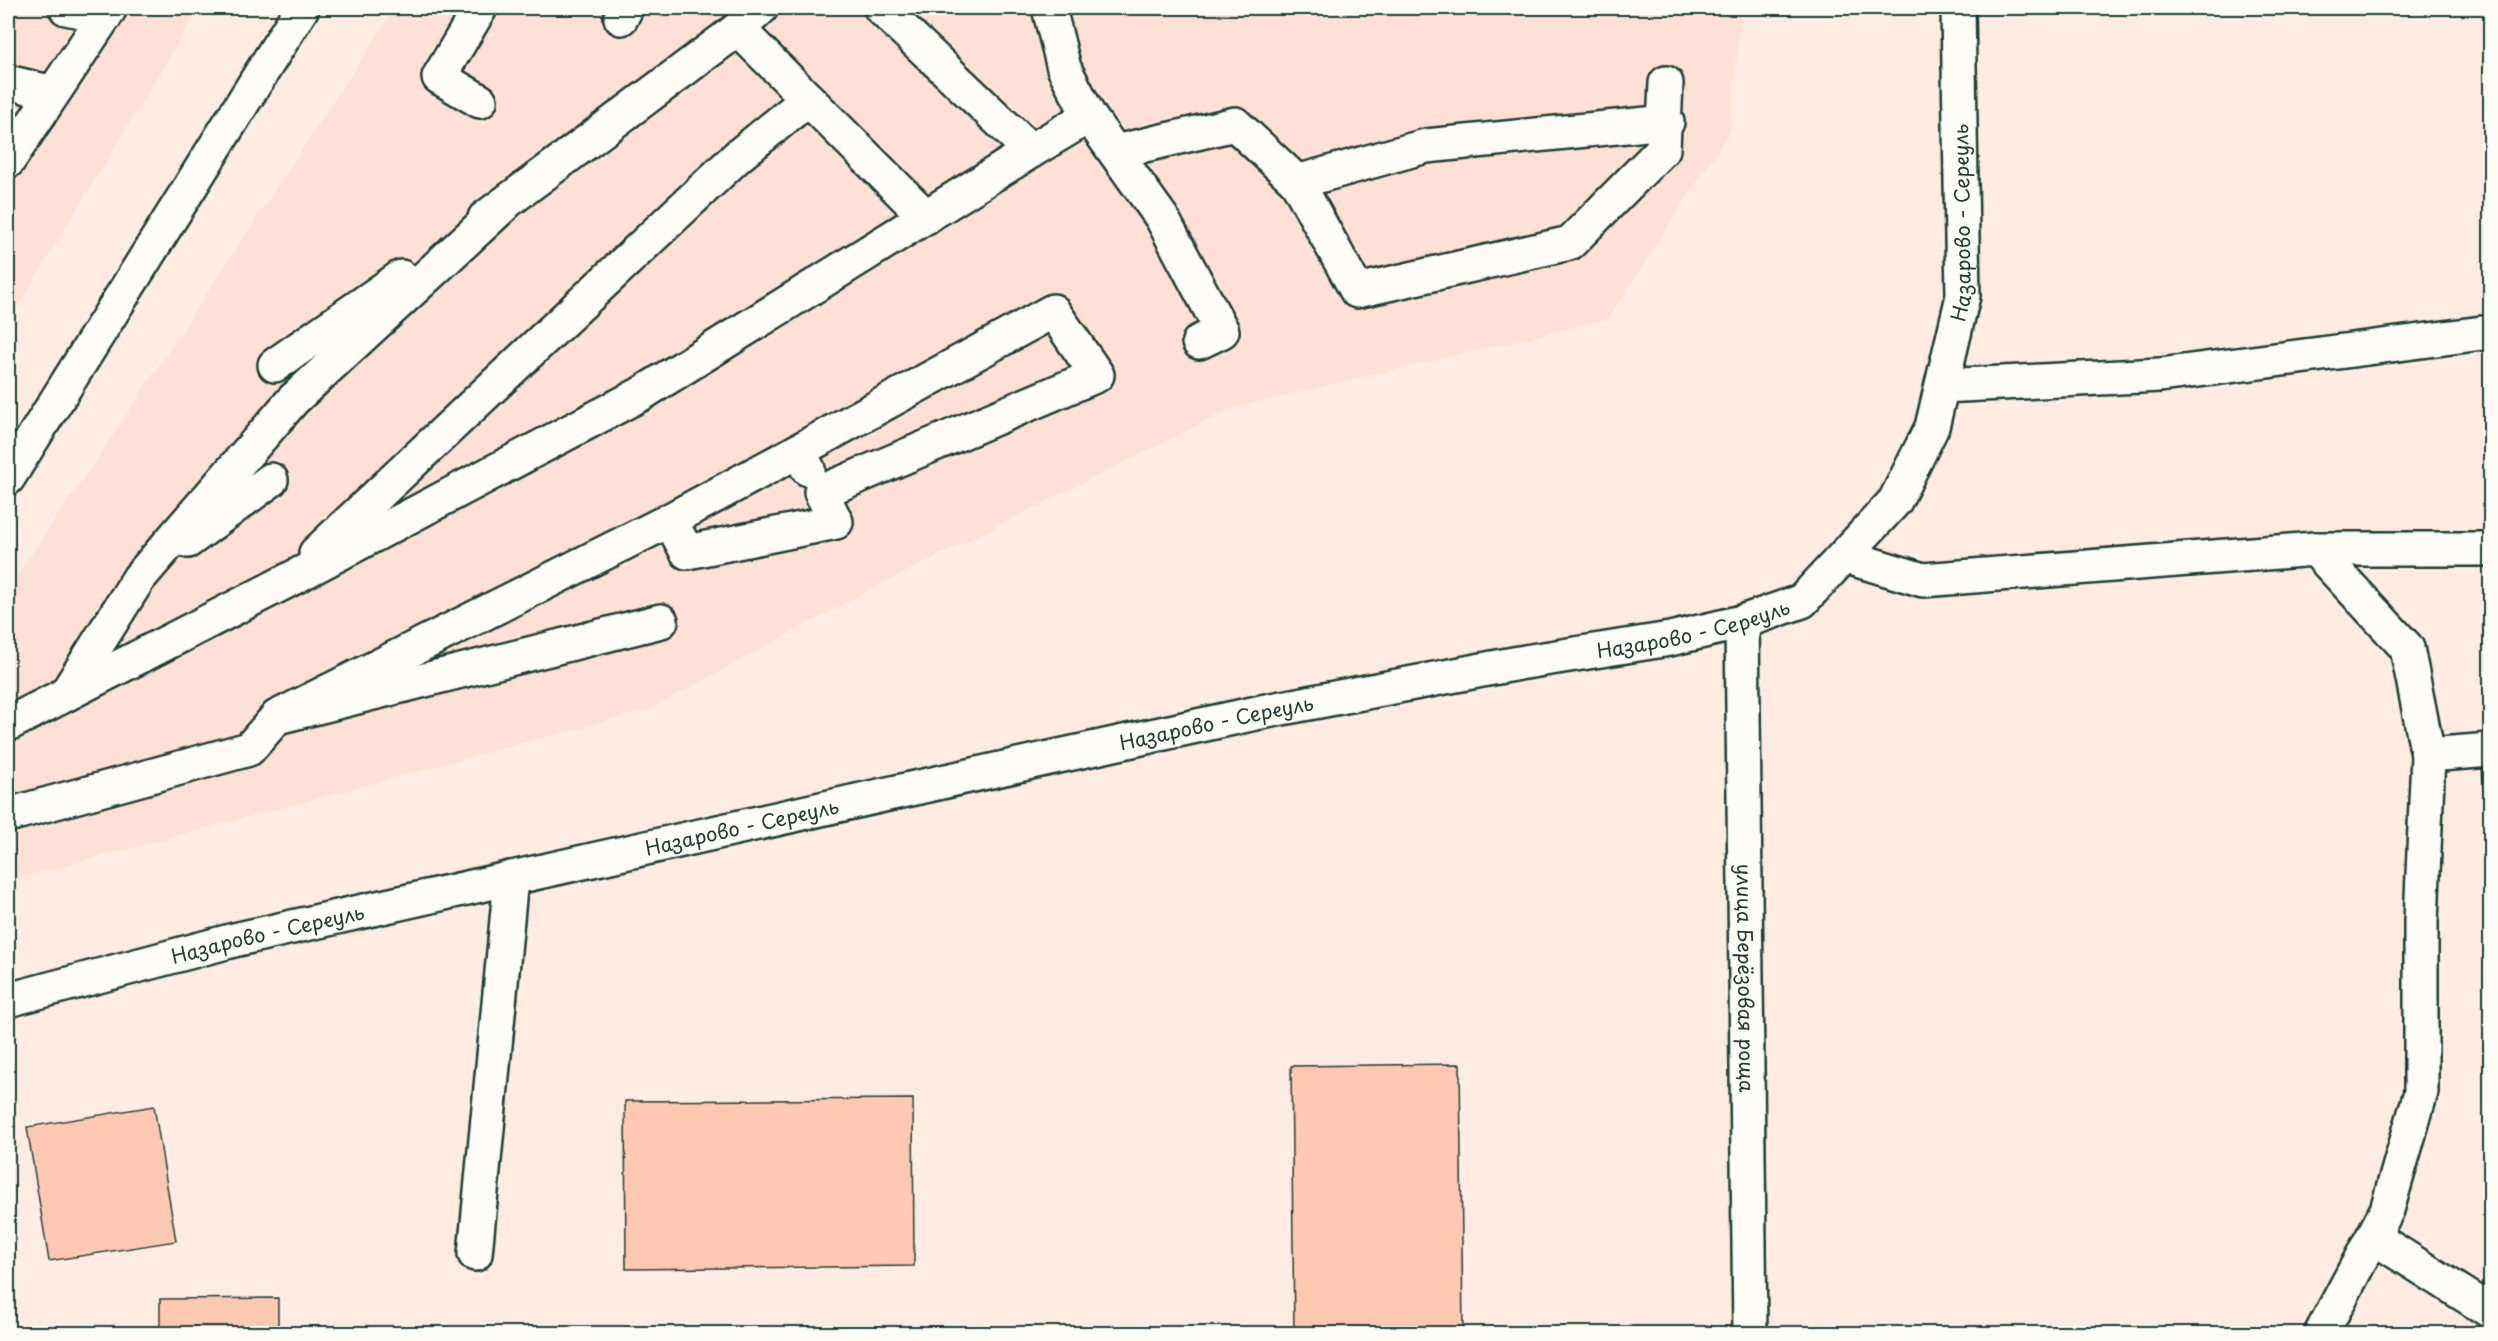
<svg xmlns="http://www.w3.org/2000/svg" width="2498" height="1341" font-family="'Playpen Sans',sans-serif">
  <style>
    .built { fill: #fee1d4 }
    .building { fill: #ffc8b2; stroke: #1f3d34; stroke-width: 1.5 }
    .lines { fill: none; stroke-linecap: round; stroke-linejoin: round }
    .minor-casing { stroke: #1f3d34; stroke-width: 38 }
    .minor { stroke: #fdfcf7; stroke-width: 33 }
    .labels { text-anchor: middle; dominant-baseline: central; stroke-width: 5; stroke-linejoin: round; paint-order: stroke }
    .street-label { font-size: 20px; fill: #1f3d34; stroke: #fdfcf7 }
  </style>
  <rect width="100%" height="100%" fill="#feece2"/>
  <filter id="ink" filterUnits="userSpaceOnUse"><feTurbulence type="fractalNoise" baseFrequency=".0167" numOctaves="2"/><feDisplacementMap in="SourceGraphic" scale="12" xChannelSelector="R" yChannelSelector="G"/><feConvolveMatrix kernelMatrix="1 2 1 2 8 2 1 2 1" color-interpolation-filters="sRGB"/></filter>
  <g filter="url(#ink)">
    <g class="built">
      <polygon points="8,8 199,8 8,323"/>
      <polygon points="395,8 1741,8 1730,131 1608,319 1232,408 866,592 651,709 8,881 8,588 111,438"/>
    </g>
    <g class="building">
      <polygon points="2482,765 2490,765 2490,827 2486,827"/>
      <polygon points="1460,1064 1463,1334 1294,1334 1291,1066"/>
      <polygon points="913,1099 914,1266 626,1269 625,1101"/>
      <polygon points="154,1106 176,1241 49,1261 27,1127"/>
      <polygon points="278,1298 278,1334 160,1334 160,1299"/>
    </g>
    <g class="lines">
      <defs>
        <g id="minor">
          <polyline points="66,8 105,16"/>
          <polyline points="761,8 738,29 926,217"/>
          <polyline points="621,18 626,8"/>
          <polyline points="8,82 53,93"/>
          <polyline points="480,101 439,77 480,8"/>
          <polyline points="1089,116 1162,218 1222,331 1199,342"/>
          <polyline points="1031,151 1089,116 1064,68 1049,8"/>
          <polyline points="1115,152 1235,124 1297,182 1357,291 1570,243 1663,149 1666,83"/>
          <polyline points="8,161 110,8"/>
          <polyline points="1297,182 1426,146 1667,122"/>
          <polyline points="485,218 738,29"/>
          <polyline points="275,365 401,277"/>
          <polyline points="1942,386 2160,375 2490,332"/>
          <polyline points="8,478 302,8"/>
          <polyline points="670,520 798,451 808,469"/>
          <polyline points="188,541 271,480"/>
          <polyline points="2315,549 2490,549"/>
          <polyline points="316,553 738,156 808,99"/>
          <polyline points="1844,556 1923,580 2315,549 2407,648 2428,755 2421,922 2421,1092 2387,1210 2321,1334"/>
          <path id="s1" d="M1742,622L1750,1334"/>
          <polyline points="66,694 139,578 293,400 503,206"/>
          <polyline points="277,717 670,520 687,552 836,522 821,492 1097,375 1053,311 798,451"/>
          <polyline points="8,724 287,581 641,394 1031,151 881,8"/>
          <polyline points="2428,755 2490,750"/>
          <polyline points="8,815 249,749 277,717 661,621"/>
          <path id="s2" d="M8,1000L234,940L1036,761L1261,712L1519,663L1670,639L1742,622L1802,601L1895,501L1932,427L1963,296L1958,8"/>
          <polyline points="2373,1237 2490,1311"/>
          <polyline points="475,1254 511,878"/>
        </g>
      </defs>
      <use href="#minor" class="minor-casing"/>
      <use href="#minor" class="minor"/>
    </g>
  </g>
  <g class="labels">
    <g class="street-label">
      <text stroke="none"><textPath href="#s2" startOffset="2266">Назарово - Сереуль</textPath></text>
      <text stroke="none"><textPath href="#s2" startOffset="1726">Назарово - Сереуль</textPath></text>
      <text stroke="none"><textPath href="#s2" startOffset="1240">Назарово - Сереуль</textPath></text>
      <text stroke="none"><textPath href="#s2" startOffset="754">Назарово - Сереуль</textPath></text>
      <text stroke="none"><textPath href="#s2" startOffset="268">Назарово - Сереуль</textPath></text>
      <text stroke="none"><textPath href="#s1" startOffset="356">улица Берёзовая роща</textPath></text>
    </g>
  </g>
  <rect width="2498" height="1341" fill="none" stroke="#fdfcf7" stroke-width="30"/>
  <rect x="15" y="15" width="2468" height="1311" fill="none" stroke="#1f3d34" stroke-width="2" filter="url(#ink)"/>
</svg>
